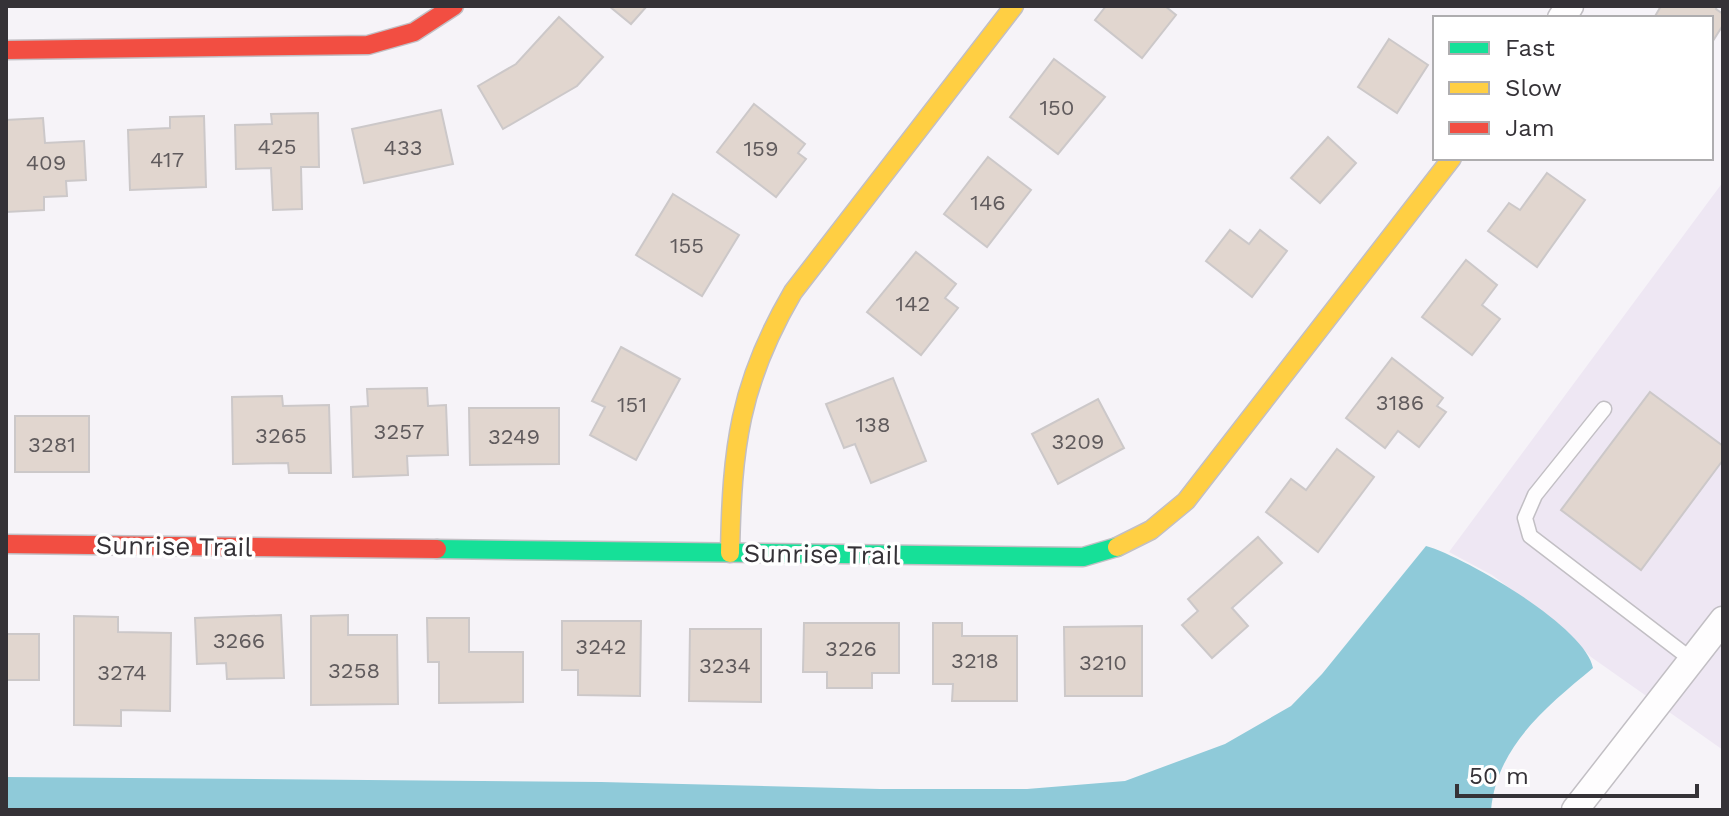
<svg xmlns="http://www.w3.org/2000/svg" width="1729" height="816" font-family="'Work Sans',sans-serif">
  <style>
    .built { fill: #eee7f3 }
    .water { fill: #8fcad9 }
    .building { fill: #e1d6cf; stroke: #ccc8c9; stroke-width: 2 }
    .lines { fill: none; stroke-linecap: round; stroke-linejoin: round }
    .lane-casing { stroke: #c2bfc4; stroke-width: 17 }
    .street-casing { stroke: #c2bfc4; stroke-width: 29 }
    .fast-casing { stroke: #c2bfc4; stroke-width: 21 }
    .slow-casing { stroke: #c2bfc4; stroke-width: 21 }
    .jam-casing { stroke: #c2bfc4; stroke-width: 21 }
    .lane { stroke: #fefdfe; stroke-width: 14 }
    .street { stroke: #fefdfe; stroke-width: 26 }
    .fast { stroke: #16e098; stroke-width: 18 }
    .slow { stroke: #ffcf43; stroke-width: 18 }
    .jam { stroke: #f24e42; stroke-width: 18 }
    .labels { text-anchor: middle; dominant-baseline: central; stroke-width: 7; stroke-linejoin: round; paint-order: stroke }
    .number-label { font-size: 22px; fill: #605b5d }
    .street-label { font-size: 26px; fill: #353237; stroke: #fff }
  </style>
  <rect width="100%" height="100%" fill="#f6f3f8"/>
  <polygon class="built" points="1723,182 1723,750 1591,657 1560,626 1492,575 1449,552"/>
  <path class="water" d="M1426,546C1465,557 1586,627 1593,668C1546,707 1497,746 1491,810H6V777L601,782L880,789H1027L1125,781L1225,744L1291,706L1322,674Z"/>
  <g class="building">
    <polygon points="609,6 647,6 631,24"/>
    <polygon points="1106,6 1165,6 1176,15 1142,58 1095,20"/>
    <polygon points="1661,6 1717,6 1716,9 1723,14 1723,25 1711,44 1711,18 1654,18"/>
    <polygon points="559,17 603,57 577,86 503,129 478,86 516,64"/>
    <polygon points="1389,39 1428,65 1397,113 1358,87"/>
    <polygon points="1054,59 1105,97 1058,154 1010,117"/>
    <polygon points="754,104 805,144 798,153 806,159 776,197 717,152"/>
    <polygon points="441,110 453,164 364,183 352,129"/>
    <polygon points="318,113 319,167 301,167 302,209 273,210 271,168 236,169 235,125 272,124 271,114"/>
    <polygon points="204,116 206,187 130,190 128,130 170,128 170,117"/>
    <polygon points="43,118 45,143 84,141 86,180 66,181 67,196 44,197 44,210 6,212 6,120"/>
    <polygon points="1328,137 1356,163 1320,203 1291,178"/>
    <polygon points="988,157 1031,190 987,247 944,214"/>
    <polygon points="1547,173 1585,200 1537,267 1488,231 1509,203 1520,210"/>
    <polygon points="673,194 739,235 702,296 636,255"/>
    <polygon points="1230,230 1249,244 1260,230 1287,251 1252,297 1206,261"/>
    <polygon points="916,252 956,284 945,298 958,308 921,355 867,312"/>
    <polygon points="1466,260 1497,285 1482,305 1500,319 1472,355 1422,317"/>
    <polygon points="621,347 680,379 636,460 590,435 605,407 592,401"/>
    <polygon points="1392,358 1443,398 1437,406 1446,412 1419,447 1398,431 1385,448 1346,418"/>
    <polygon points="893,378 926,461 871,483 855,444 844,448 826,404"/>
    <polygon points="427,388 428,406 446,405 448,455 407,456 408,475 353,477 351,407 368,406 367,389"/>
    <polygon points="1650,392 1723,446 1723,460 1641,570 1561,510"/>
    <polygon points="282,396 283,406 329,405 331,473 289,473 288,463 233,464 232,397"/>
    <polygon points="1098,399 1124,448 1058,484 1032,434"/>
    <polygon points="469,408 559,408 559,464 470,465"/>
    <rect x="15" y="416" width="74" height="56"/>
    <polygon points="1337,449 1374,477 1318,552 1266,512 1291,479 1306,490"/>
    <polygon points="1258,537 1282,563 1232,608 1248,626 1212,658 1182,625 1198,611 1188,599"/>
    <polygon points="281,615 284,678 227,679 226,663 197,664 195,618"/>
    <polygon points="348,615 348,635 397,635 398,704 311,705 311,616"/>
    <polygon points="74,616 118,617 118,632 171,633 170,711 121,710 121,726 74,725"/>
    <polygon points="427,618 469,618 469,652 523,652 523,702 439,703 439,662 428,662"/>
    <polygon points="562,621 641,621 640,696 578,695 578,670 562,670"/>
    <polygon points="804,623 899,623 899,673 872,673 872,688 827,688 827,672 803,672"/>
    <polygon points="933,623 962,623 962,636 1017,636 1017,701 952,701 953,684 933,684"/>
    <polygon points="1142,626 1142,696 1065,696 1064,627"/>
    <polygon points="690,629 761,629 761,702 689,701"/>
    <rect x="6" y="634" width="33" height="46"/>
  </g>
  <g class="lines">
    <defs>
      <polyline id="lane" points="1604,409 1535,495 1525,518 1530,536 1692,660"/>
      <g id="street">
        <polyline points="1561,18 1570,6"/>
        <polyline points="1575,810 1723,620"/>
      </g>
      <polyline id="fast" points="437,549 1083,557 1117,547"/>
      <g id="slow">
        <polyline points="1117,547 1151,530 1186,501 1452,158"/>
        <path d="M730,553C732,448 739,384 793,292L1014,6"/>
      </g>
      <g id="jam">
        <polyline points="6,50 368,45 414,32 454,6"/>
        <polyline points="6,544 437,549"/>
      </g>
    </defs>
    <use href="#lane" class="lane-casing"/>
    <use href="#street" class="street-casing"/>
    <use href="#fast" class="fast-casing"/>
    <use href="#slow" class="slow-casing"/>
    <use href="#jam" class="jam-casing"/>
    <use href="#lane" class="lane"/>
    <use href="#street" class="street"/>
    <use href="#fast" class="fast"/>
    <use href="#slow" class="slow"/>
    <use href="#jam" class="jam"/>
  </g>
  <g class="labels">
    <g class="number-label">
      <text x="1057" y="107">150</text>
      <text x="277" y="146">425</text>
      <text x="403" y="147">433</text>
      <text x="761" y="148">159</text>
      <text x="167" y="159">417</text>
      <text x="46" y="162">409</text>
      <text x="988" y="202">146</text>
      <text x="687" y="245">155</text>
      <text x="913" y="303">142</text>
      <text x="1400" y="402">3186</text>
      <text x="632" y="404">151</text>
      <text x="873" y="424">138</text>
      <text x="399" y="431">3257</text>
      <text x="281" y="435">3265</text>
      <text x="514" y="436">3249</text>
      <text x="1078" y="441">3209</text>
      <text x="52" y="444">3281</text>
      <text x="239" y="640">3266</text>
      <text x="601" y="646">3242</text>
      <text x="851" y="648">3226</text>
      <text x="975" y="660">3218</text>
      <text x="1103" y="662">3210</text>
      <text x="725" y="665">3234</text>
      <text x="354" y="670">3258</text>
      <text x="122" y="672">3274</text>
    </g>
    <g class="street-label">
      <text transform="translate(174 546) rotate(1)">Sunrise Trail</text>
      <text transform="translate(822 554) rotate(1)">Sunrise Trail</text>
    </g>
  </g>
  <rect width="1729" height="816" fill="none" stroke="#353237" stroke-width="16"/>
  <rect x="1433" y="16" width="280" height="144" fill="#ffffff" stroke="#aeadaf" stroke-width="2"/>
  <rect x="1449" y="42" width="40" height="12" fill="#16e098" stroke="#aeadaf" stroke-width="2"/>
  <text x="1505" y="56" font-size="24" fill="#353237">Fast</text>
  <rect x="1449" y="82" width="40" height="12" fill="#ffcf43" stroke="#aeadaf" stroke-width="2"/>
  <text x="1505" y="96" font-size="24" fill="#353237">Slow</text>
  <rect x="1449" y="122" width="40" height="12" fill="#f24e42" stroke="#aeadaf" stroke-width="2"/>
  <text x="1505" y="136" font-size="24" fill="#353237">Jam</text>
  <path d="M1457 784v12h240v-12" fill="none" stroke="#353237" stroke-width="4"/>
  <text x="1469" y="784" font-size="24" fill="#353237" stroke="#ffffff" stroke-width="6" paint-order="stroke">50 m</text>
</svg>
